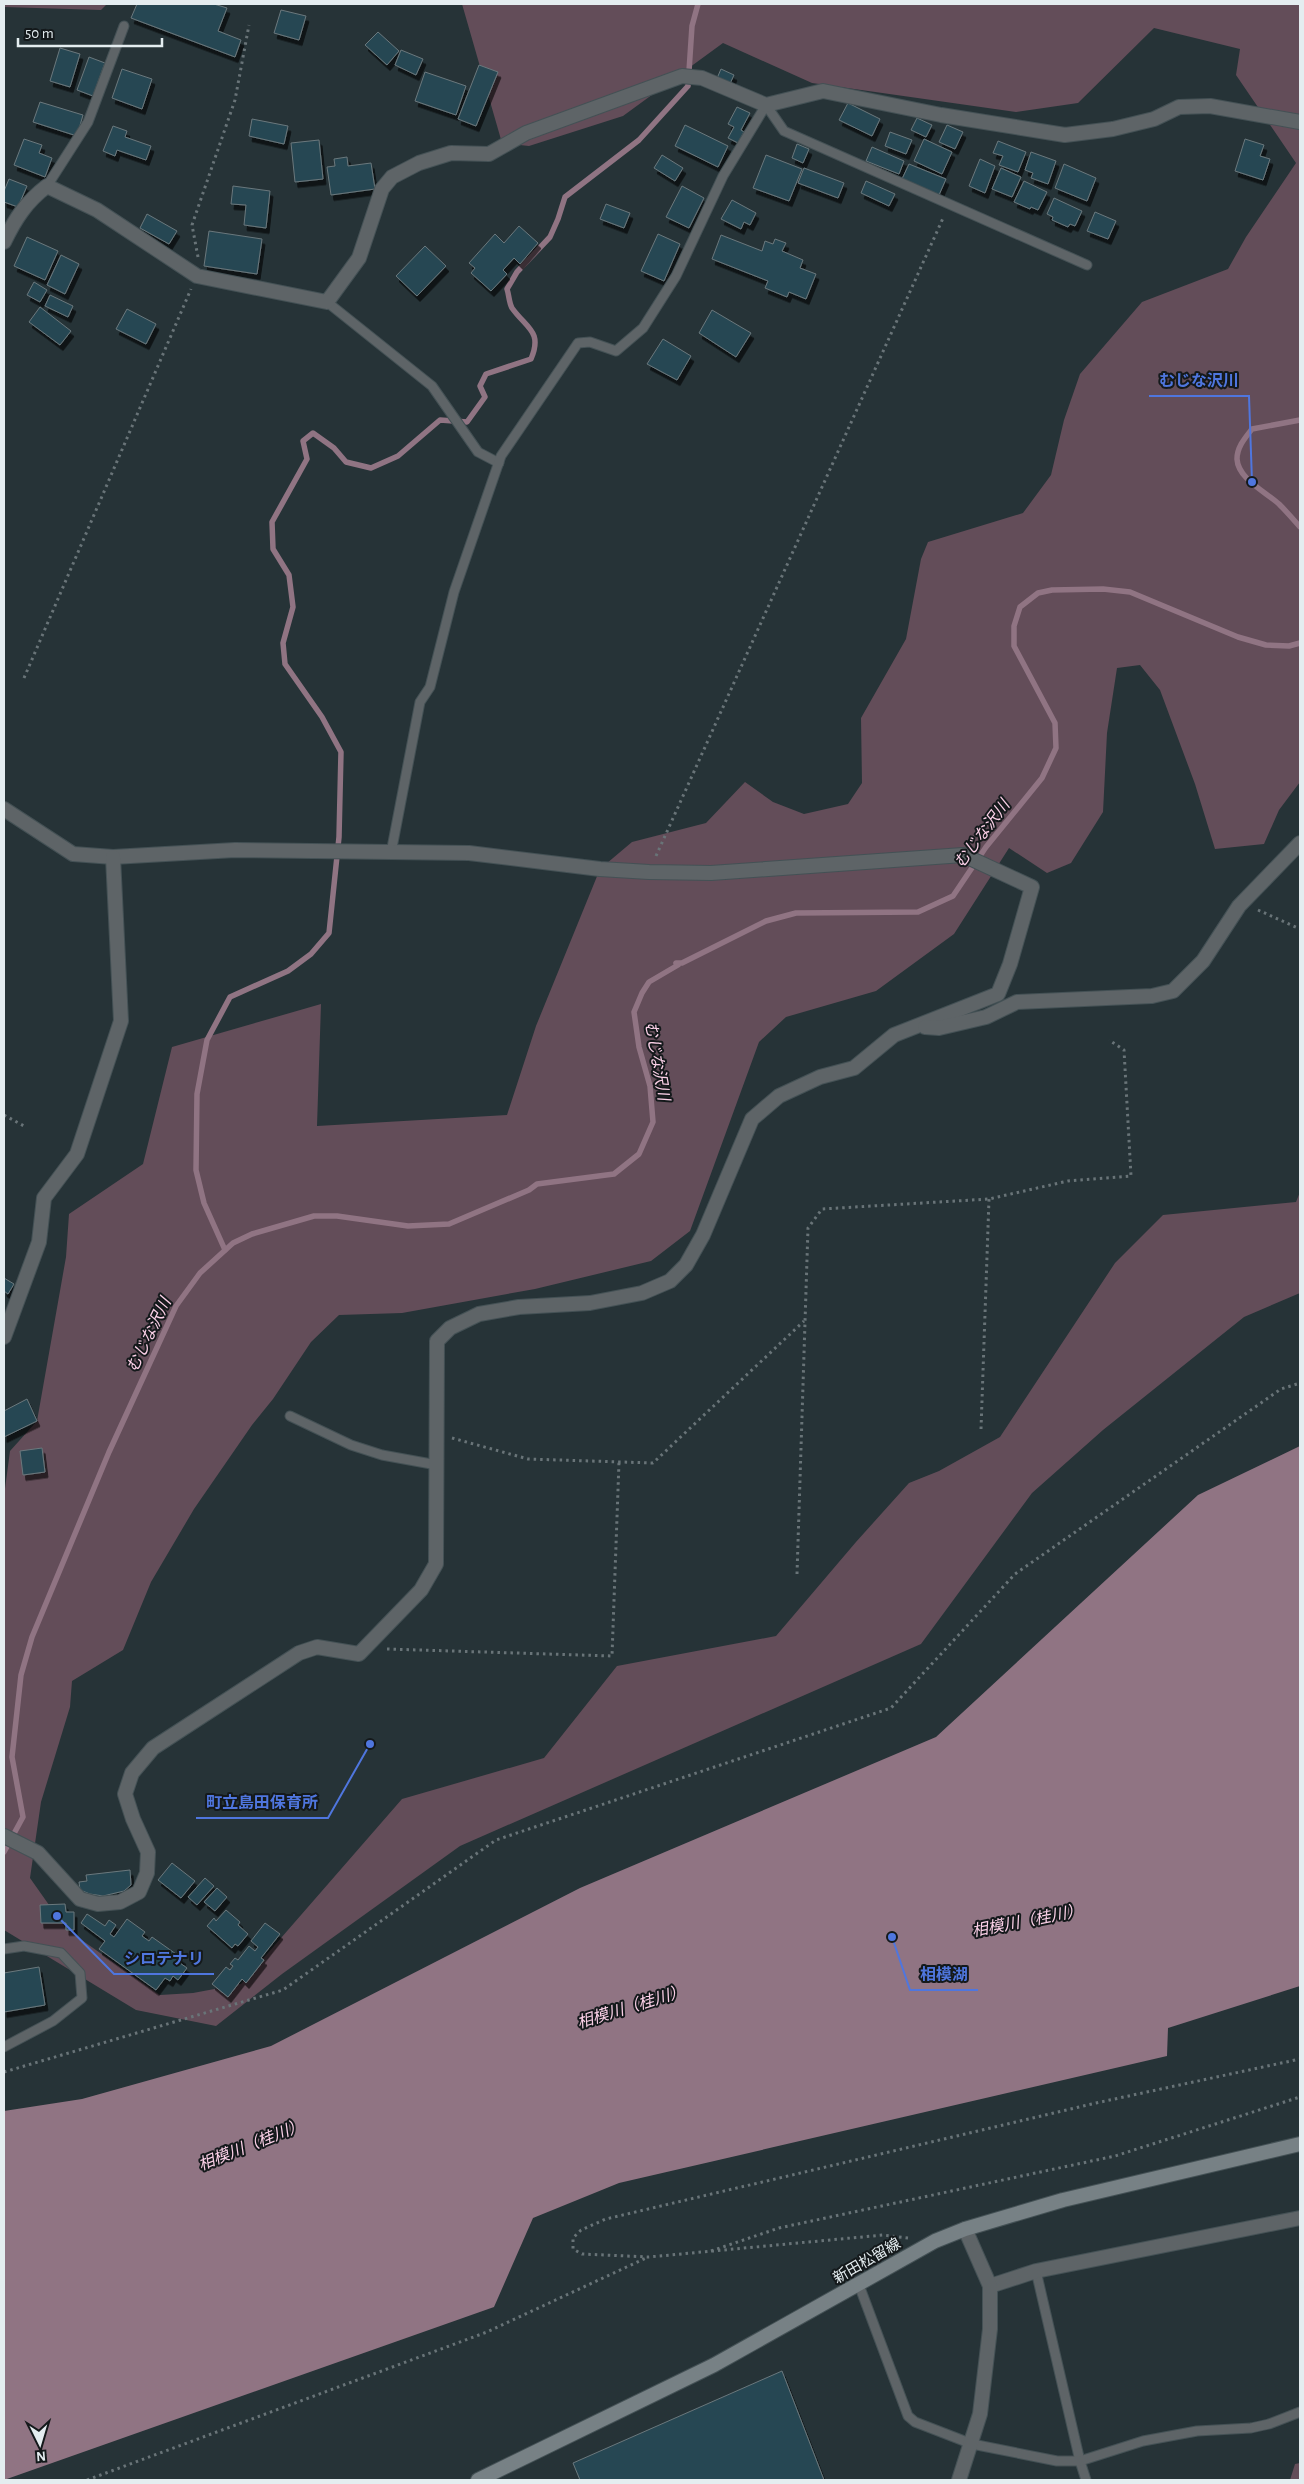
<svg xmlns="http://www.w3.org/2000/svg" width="1304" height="2484" font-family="'Alegreya Sans','Noto Sans JP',sans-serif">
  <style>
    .green { fill: #634d59 }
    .water { fill: #907483 }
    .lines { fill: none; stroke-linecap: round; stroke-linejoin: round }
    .stream { stroke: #907483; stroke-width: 5.5 }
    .building { fill: #284752; stroke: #6a787d; filter: url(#shadow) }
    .service-casing { stroke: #445155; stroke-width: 11 }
    .minor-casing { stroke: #445155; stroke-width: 16 }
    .secondary-casing { stroke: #445155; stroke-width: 16 }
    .path { stroke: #697478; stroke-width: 3; stroke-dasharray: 2.5 4; stroke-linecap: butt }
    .service { stroke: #5e6467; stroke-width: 9 }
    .minor { stroke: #5e6467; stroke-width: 14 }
    .secondary { stroke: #778185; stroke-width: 14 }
    .labels { text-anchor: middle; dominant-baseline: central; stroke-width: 4; stroke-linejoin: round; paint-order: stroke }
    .street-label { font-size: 15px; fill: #e4edf0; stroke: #14191b }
    .water-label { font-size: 16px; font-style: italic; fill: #fcd1e8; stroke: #14191b }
    .leader { fill: none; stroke: #4f76de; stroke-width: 2 }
    .callout-dot { fill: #4f76de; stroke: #14191b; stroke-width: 2 }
    .callout-label { font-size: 16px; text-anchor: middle; font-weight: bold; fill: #4f76de; stroke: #14191b; stroke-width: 4; stroke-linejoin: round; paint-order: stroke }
  </style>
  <defs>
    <filter id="shadow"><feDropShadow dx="3" dy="5.5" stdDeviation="0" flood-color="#0009"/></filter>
  </defs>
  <rect width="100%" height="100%" fill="#263337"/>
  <g class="green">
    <polygon points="4,4 107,4 101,10 4,7"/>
    <polygon points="462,4 1300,4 1300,782 1279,810 1264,844 1215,849 1195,784 1160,690 1140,665 1117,668 1107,733 1103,812 1071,863 1047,873 1009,848 954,934 876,991 786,1017 759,1042 690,1231 651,1261 535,1289 402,1313 339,1315 311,1342 273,1399 252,1425 194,1509 151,1582 123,1650 72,1681 70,1707 41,1802 30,1878 66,1929 160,1995 193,1993 241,1984 402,1799 544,1758 617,1666 776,1636 856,1542 909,1483 939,1471 1000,1437 1115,1263 1163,1215 1296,1202 1300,1192 1300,1293 1244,1317 1103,1430 1032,1493 921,1644 460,1846 282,1974 216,2026 136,2010 4,1930 4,1496 10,1451 37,1421 66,1257 69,1214 143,1164 172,1047 321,1004 317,1126 507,1115 536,1026 600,869 632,842 706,823 745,782 773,802 804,814 848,804 862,783 861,718 906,639 921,559 928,542 1023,513 1051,475 1064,420 1080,374 1142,302 1228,269 1246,237 1296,163 1236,75 1240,49 1154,28 1078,103 1016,112 812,83 723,43 623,116 529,146 502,143"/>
    <polygon points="1300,2463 1300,2480 1290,2480 1295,2464"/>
  </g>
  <polygon class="water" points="1300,1446 1300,1986 1168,2028 1167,2056 619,2183 533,2218 494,2307 4,2480 4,2111 82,2099 271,2046 580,1888 936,1737 1198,1495"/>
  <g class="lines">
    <g class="stream">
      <path d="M1300,420L1252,429C1245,438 1237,447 1237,459C1238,479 1266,492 1279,504C1286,511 1293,519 1300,527"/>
      <path d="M225,1250L204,1203L196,1170L197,1094L207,1040L230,997L288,971L311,954L329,933L339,837L341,752L322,717L285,664L283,643L293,607L289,575L273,549L272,522L307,459L303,441L313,433L334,448L346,462L371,468L398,456L440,420L467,422L485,397L480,386L486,374L531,359C543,331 526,328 512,308C509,303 509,295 507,289L517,272L550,237L558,219L565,197L639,140L688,86L692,26L698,4"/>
      <polyline points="4,1852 23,1817 12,1757 21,1675 32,1637 109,1452 176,1306 200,1273 233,1243 252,1234 314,1216 337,1216 408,1226 449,1224 529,1190 537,1184 614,1174 639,1154 653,1122 650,1086 639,1047 634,1012 642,993 649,982 678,965 676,963 682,963 766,921 796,913 918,912 953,896 986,847 1042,778 1056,748 1055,723 1014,646 1014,626 1020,607 1038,593 1052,590 1103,589 1130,592 1238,637 1266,645 1289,646 1300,643"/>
    </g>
  </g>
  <g class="building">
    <polygon points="137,4 214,4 227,8 218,31 241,40 235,57 131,18"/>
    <polygon points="281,10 306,16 299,40 274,33"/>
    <polygon points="378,32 399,51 387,65 365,45"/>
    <polygon points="60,48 80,54 70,87 50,81"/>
    <polygon points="401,50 423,59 416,75 395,65"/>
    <polygon points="89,57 105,63 93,96 77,90"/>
    <polygon points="479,65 498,72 476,126 458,119"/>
    <polygon points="122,69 152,79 142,109 112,98"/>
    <polygon points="721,69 734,75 728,88 715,83"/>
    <polygon points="425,72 466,86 456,115 415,101"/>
    <polygon points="40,102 83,115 77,136 33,122"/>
    <polygon points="848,103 880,119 872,136 839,120"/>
    <polygon points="737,107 750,113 741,130 744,132 738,143 728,138 734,127 728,124"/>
    <polygon points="917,118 932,125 926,137 911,130"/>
    <polygon points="252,119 288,126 284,144 249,136"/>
    <polygon points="685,125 728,146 718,167 675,146"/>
    <polygon points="947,125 963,132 955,149 939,142"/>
    <polygon points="113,126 127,131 125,137 151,146 146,160 117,150 115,156 103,151"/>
    <polygon points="890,132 912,140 906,154 885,146"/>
    <polygon points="24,139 42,145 39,153 52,158 45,177 14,165"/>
    <polygon points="924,139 952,152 942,174 914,161"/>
    <polygon points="1245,139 1264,145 1260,156 1270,159 1263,180 1235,171"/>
    <polygon points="319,140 323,179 295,182 291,143"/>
    <polygon points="998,141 1026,152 1018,172 999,165 1003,156 993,153"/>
    <polygon points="797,144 809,149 803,163 792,158"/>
    <polygon points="872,147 904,161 899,174 866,161"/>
    <polygon points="1031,152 1056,161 1048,184 1031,178 1033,173 1025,170"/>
    <polygon points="662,155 683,168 675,181 654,168"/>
    <polygon points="766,155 802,169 789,201 753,188"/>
    <polygon points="347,157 348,166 371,163 375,189 331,195 327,167 335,166 334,159"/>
    <polygon points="980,159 995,166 985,193 969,186"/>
    <polygon points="909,164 946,179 939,195 902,179"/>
    <polygon points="1064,164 1096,178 1087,201 1055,188"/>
    <polygon points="804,168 844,183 838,198 798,183"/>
    <polygon points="1001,168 1021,177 1012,197 992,189"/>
    <polygon points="9,179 27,186 18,207 4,202 4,191"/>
    <polygon points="866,181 895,194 889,206 861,193"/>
    <polygon points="1024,181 1047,192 1038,210 1031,207 1030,209 1014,202"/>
    <polygon points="233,186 270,191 266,228 244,225 246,205 231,204"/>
    <polygon points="682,186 704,198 689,228 666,217"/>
    <polygon points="1054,198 1082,211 1075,226 1070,224 1068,227 1052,220 1053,217 1047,214"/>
    <polygon points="732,200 756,213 750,225 744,222 741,229 721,219"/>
    <polygon points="606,204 630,213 624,228 600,219"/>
    <polygon points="1095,212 1116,221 1108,239 1087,231"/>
    <polygon points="147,214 177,231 169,244 140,228"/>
    <polygon points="519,226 538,243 520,264 514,258 503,270 507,274 491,291 471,273 475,268 469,263 495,234 504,243"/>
    <polygon points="209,231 262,239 257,274 204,266"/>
    <polygon points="658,234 680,244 664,281 641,271"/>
    <polygon points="721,235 762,251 765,241 773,244 775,239 786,243 782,251 803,260 800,268 816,274 806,299 789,292 787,297 765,288 768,281 712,259"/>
    <polygon points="27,237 58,251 45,280 14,266"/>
    <polygon points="425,246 446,266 417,296 396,276"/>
    <polygon points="61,255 79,264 65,294 47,285"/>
    <polygon points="34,282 47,290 40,302 27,295"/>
    <polygon points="50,295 73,306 68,317 45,306"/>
    <polygon points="40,307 71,331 60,345 29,322"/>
    <polygon points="127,309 156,324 146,344 116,329"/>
    <polygon points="712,310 751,333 736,357 699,333"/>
    <polygon points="663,339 691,356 677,380 647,364"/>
    <polygon points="4,1278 14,1284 8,1294 4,1291"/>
    <polygon points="27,1399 37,1421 4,1437 4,1411"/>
    <polygon points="42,1448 45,1472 23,1475 20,1451"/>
    <polygon points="172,1863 195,1881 181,1898 158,1880"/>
    <polygon points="130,1870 131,1885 124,1891 103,1896 90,1894 80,1890 79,1882 87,1881 86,1875"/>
    <polygon points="205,1878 214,1886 197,1905 188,1897"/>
    <polygon points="217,1888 227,1897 215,1911 204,1902"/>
    <polygon points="65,1904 66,1912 74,1912 74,1930 66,1930 66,1923 41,1923 40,1905"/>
    <polygon points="226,1910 240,1922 238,1925 248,1934 238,1946 235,1944 232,1948 207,1926 214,1918 216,1921"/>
    <polygon points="87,1914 105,1926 109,1920 116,1925 110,1934 114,1937 127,1919 145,1932 142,1936 149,1941 152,1937 183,1959 180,1963 187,1968 178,1980 173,1976 170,1981 165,1978 156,1990 99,1949 105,1941 81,1923"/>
    <polygon points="265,1923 280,1934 261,1958 264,1960 246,1983 242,1979 228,1997 212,1984 226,1967 230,1970 233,1966 230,1964 235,1958 238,1960 249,1946 255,1951 258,1947 251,1941"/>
    <polygon points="39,1967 45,2005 4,2012 4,1973"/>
    <polygon points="782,2371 824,2480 580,2480 573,2463"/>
  </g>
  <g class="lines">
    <defs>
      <g id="service">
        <polyline points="47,186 88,122 124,26"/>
        <polyline points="327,302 432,386 478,452 499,463"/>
        <polyline points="391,853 420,702 430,687 454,592 501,456 578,343 590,342 616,351 643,328 676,276 723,176 766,105 784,131 1087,265"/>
        <polyline points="290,1416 351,1445 382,1455 437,1465"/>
        <polyline points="4,1949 24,1946 61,1953 80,1973 82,1998 53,2021 4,2047"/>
        <polyline points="1036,2271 1080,2461 1086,2480"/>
        <polyline points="859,2285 908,2416 915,2422 972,2444 1057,2461 1080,2461 1143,2441 1197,2431 1251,2428 1269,2424 1300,2412"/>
      </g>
      <g id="minor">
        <path d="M4,242C15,219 26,202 47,186L97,210L197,276L327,302L359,258L382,189L392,177L419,163L451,153L489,154L526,133L682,76L702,78L766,105L823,91L941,115L1065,135L1113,129L1154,119L1179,107L1210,106L1300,122"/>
        <polyline points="4,809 73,854 113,857 235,850 469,853 600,869 649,872 711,873 963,855 1032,887 1010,964 998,994 894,1035 854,1068 820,1077 779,1096 752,1119 703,1235 686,1265 670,1281 642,1293 590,1303 519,1307 479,1314 450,1328 437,1341 436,1564 421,1590 359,1654 317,1647 299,1653 153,1748 132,1773 125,1794 133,1819 148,1852 147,1873 139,1892 120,1902 98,1904 80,1899 38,1853 4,1836"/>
        <polyline points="925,1027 939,1028 986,1017 1017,1002 1152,996 1173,991 1203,961 1239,906 1300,843"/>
        <polyline points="4,1337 39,1242 44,1198 77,1154 121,1021 113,857"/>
        <polyline points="990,2286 1036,2271 1300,2218"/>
        <polyline points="959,2480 980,2414 990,2329 990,2286 965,2229"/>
      </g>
      <polyline id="secondary" points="478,2480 714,2365 935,2241 965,2229 1063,2200 1300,2144"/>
    </defs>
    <use href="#service" class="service-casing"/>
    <use href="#minor" class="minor-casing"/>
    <use href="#secondary" class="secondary-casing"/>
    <g class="path">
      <polyline points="198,257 192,225 235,100 249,25"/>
      <polyline points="24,678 191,289"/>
      <polyline points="656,856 944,216"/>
      <polyline points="1258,910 1300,929"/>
      <polyline points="4,1115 24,1126"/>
      <polyline points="981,1429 989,1199"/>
      <polyline points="452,1438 528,1459 653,1463 804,1321"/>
      <polyline points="797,1574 808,1228 822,1209 989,1199 1068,1181 1131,1176 1124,1050 1109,1040"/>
      <polyline points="387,1649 612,1656 619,1462"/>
      <polyline points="4,2072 283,1990 496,1840 891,1708 1015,1574 1281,1389 1300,1383"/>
      <polyline points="908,2238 883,2235 649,2257 582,2254 573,2249 573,2238 581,2230 606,2219 1096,2103 1300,2059"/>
      <polyline points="711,2251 779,2228 1115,2156 1300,2097"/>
      <polyline points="87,2480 487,2332 648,2257"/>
    </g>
    <use href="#service" class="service"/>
    <use href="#minor" class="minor"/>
    <use href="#secondary" class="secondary"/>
  </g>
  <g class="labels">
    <g class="street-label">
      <text transform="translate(867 2261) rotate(-30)">新田松留線</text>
    </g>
    <g class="water-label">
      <text transform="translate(982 834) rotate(-53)">むじな沢川</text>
      <text transform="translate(657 1061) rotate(80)">むじな沢川</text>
      <text transform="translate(149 1335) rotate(-64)">むじな沢川</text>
      <text transform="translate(1027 1921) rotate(-11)">相模川（桂川）</text>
      <text transform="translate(631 2007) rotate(-17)">相模川（桂川）</text>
      <text transform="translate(251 2145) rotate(-22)">相模川（桂川）</text>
    </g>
  </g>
  <path class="leader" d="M1252 482L1249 396H1149M370 1744L328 1818H196M57 1916L114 1974H214M892 1937L910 1990H978"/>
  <g class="callout-dot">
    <circle cx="1252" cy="482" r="5"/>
    <circle cx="370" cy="1744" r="5"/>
    <circle cx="57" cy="1916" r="5"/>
    <circle cx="892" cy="1937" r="5"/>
  </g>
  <g class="callout-label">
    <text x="1199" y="386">むじな沢川</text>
    <text x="262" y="1808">町立島田保育所</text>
    <text x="164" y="1964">シロテナリ</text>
    <text x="944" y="1980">相模湖</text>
  </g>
  <rect width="1304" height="2484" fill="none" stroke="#e4edf0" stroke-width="10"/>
  <g transform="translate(40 2444) rotate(175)" stroke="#14191b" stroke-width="4" paint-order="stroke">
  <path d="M0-4L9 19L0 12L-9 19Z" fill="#e4edf0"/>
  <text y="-8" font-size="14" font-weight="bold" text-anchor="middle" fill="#e4edf0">N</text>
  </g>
  <path d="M18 38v8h144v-8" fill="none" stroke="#e4edf0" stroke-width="2.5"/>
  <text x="25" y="38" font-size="15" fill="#e4edf0" stroke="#14191b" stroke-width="4" paint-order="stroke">50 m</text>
</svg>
